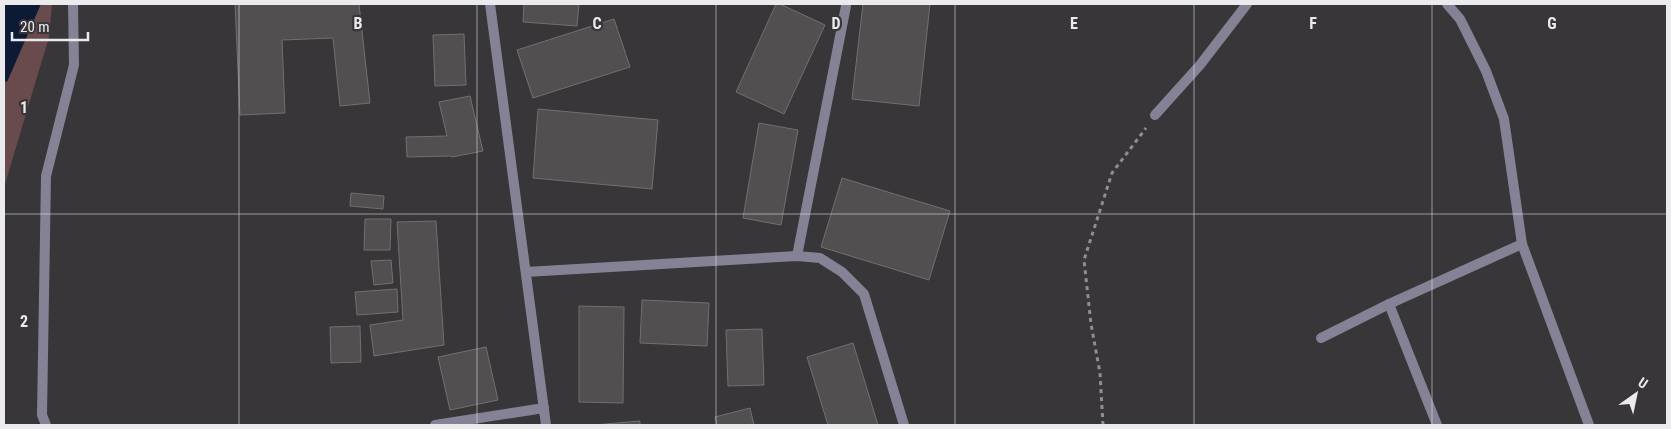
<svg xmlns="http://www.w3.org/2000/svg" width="1671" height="429" font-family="'Roboto Condensed',sans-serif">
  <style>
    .green { fill: #694b4e }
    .water { fill: #0c1a36 }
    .building { fill: #514f50; stroke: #726f71 }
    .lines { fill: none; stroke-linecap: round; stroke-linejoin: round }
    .path { stroke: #908e91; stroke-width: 3; stroke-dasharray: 4 4; stroke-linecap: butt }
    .service { stroke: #848294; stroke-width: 10 }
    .minor { stroke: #848294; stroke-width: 10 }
    .grid { fill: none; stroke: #ebeaec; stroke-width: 1; stroke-opacity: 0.55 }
    .grid-label { font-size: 16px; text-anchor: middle; font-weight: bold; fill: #ebeaec; stroke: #383639; stroke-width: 4.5; stroke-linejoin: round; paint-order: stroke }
  </style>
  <rect width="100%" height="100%" fill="#383639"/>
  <polygon class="green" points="4,4 52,4 49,37 5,184 4,184"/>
  <polygon class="water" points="4,4 41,4 7,82 4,80"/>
  <g class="building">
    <polygon points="235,4 359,4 370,103 340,106 333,38 282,40 285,113 240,115"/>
    <polygon points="524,4 579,4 577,26 523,22"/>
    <polygon points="776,4 780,4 825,25 784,114 736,92"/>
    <polygon points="863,4 930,4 919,106 852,99"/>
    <polygon points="614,19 630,67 533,98 517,50"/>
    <polygon points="464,34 466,85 435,86 433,35"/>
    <polygon points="470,96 483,151 452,157 451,156 407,157 406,137 447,136 439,102"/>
    <polygon points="538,109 658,120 652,189 533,178"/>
    <polygon points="759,123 798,130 781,225 743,218"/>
    <polygon points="842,178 950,211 929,280 821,247"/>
    <polygon points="351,193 384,196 383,209 350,206"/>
    <polygon points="365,219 391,219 390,250 364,250"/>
    <polygon points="436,221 444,345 374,356 370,325 403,320 397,222"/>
    <polygon points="391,260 393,283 374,285 371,261"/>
    <polygon points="397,289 398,312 357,315 355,292"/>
    <polygon points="642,300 709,303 707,346 640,343"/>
    <polygon points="579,306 624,307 623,403 579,402"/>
    <polygon points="360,326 361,362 331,363 330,327"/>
    <polygon points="762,329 764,385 728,386 726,330"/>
    <polygon points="853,343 878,425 828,425 807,357"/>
    <polygon points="486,347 498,400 450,410 438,357"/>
    <polygon points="750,408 754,425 717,425 715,417"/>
    <polygon points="640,421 640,425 594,425"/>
  </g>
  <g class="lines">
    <polyline class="path" points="1103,425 1100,373 1091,324 1084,260 1112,173 1146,128"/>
    <g class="service">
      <polyline points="1447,4 1460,19 1486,71 1504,119 1522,244 1589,425"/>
      <polyline points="1155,115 1200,65 1247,4"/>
      <polyline points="797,256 846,6"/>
      <polyline points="1321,338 1389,304"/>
      <polyline points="1437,425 1389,304 1522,244"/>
    </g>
    <g class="minor">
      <polyline points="490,4 546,425"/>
      <polyline points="526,272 797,256 820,258 842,272 864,294 904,425"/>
      <polyline points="46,425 42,415 46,176 74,65 73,4"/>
      <polyline points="435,425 544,408"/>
    </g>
  </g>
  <path class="grid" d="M239,4V425M477,4V425M716,4V425M955,4V425M1194,4V425M1432,4V425M4,214H1667"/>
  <g class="grid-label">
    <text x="358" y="29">B</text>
    <text x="597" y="29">C</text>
    <text x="836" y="29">D</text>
    <text x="1074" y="29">E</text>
    <text x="1313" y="29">F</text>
    <text x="1552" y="29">G</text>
    <text x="24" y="113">1</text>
    <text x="24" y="327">2</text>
  </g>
  <rect width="1671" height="429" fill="none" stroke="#ebeaec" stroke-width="10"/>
  <g transform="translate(1636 394) rotate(33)" stroke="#383639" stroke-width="4" paint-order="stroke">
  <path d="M0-4L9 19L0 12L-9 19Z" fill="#ebeaec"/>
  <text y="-8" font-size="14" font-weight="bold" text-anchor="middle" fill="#ebeaec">U</text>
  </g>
  <path d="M12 32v8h76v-8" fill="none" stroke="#ebeaec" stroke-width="2.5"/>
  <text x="20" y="32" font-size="15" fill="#ebeaec" stroke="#383639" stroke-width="4" paint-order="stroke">20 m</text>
</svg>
